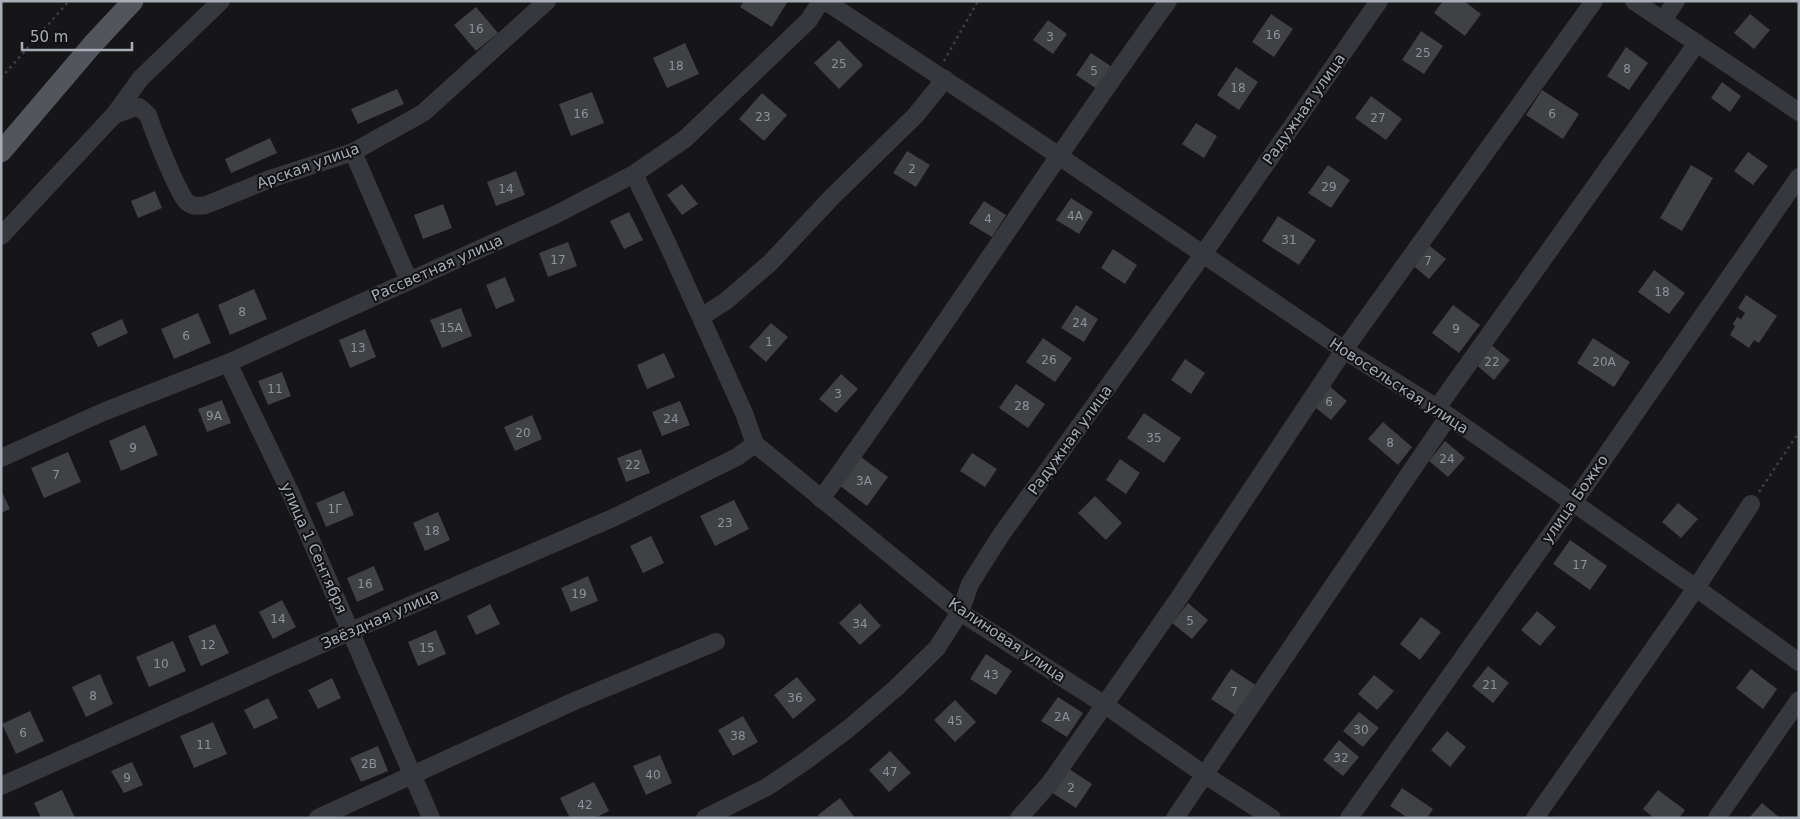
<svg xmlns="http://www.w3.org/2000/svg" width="1800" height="819" font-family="'DejaVu Sans',sans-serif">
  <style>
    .building { fill: #404145 }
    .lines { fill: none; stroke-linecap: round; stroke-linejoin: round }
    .path { stroke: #3d3f44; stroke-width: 2.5; stroke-dasharray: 2.5 4; stroke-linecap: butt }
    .minor { stroke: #37383d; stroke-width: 18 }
    .major { stroke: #53555c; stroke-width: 21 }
    .labels { text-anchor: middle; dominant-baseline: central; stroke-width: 4; stroke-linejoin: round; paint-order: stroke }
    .number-label { font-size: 12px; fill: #8e929b }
    .street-label { font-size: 15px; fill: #a8adb8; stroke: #111113 }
  </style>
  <rect width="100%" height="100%" fill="#161618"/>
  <g class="building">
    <polygon points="744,1 788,1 772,27 740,7"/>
    <polygon points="1443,1 1464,1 1481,14 1465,36 1434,13"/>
    <polygon points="476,7 498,33 476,51 454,25"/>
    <polygon points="1271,14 1293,29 1274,57 1252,42"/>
    <polygon points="1750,14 1770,30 1754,49 1734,33"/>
    <polygon points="1048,20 1067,34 1053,54 1033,40"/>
    <polygon points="1421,31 1443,46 1424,74 1402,60"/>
    <polygon points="839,40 863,65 839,89 814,63"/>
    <polygon points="685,43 699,74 667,88 653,58"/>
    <polygon points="1626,47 1648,63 1629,90 1607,76"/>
    <polygon points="1091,53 1112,67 1097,89 1076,75"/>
    <polygon points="1236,67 1258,82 1239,110 1217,95"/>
    <polygon points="1722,82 1741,96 1730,112 1711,98"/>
    <polygon points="397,89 404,104 358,124 351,109"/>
    <polygon points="1542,90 1579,114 1563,139 1526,115"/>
    <polygon points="592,92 604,123 571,136 559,104"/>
    <polygon points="762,93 787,115 764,141 739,119"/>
    <polygon points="1371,96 1402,119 1386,140 1355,118"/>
    <polygon points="1196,123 1217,136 1204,158 1182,144"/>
    <polygon points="270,138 277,153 231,173 225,159"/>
    <polygon points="907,151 930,165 916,187 893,173"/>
    <polygon points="1748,152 1768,166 1753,185 1734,171"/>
    <polygon points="1328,165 1350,180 1331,208 1308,193"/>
    <polygon points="1691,165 1713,178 1682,231 1660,218"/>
    <polygon points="516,171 525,195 496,206 487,182"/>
    <polygon points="682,184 698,204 682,215 667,195"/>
    <polygon points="155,191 162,208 138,218 131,201"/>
    <polygon points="1071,198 1093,212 1079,234 1056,220"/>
    <polygon points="984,201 1006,215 992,237 969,223"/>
    <polygon points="443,204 452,228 423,239 414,215"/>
    <polygon points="629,212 643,240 624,249 610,221"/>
    <polygon points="1278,216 1316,240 1299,265 1262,241"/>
    <polygon points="568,242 577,266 548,277 539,253"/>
    <polygon points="1426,243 1446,259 1429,279 1410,263"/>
    <polygon points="1113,249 1137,265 1125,284 1101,268"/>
    <polygon points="1654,270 1685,293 1669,314 1638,292"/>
    <polygon points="505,277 515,301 496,309 486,285"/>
    <polygon points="254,289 267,319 230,335 218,305"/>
    <polygon points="1746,295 1777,316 1759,343 1754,340 1749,348 1730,335 1735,326 1733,324 1737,317 1741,319 1745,313 1738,308"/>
    <polygon points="1076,305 1098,319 1084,342 1061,328"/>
    <polygon points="1453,305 1480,325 1459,353 1432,333"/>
    <polygon points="461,308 472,336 442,348 430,320"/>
    <polygon points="198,313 211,343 174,359 161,329"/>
    <polygon points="122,319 128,333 98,347 91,333"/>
    <polygon points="771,323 788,337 766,362 749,347"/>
    <polygon points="365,329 376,357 350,368 339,340"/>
    <polygon points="1043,338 1072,358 1055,382 1026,362"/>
    <polygon points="1593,338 1630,362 1614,387 1577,363"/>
    <polygon points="1490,344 1510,360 1494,380 1474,363"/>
    <polygon points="664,353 675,377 647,389 637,365"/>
    <polygon points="1185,359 1205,373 1191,394 1171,380"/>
    <polygon points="282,372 291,396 268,405 258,381"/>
    <polygon points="841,374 858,389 836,413 819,399"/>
    <polygon points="1016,384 1045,404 1028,428 999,408"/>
    <polygon points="1328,385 1347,401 1331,420 1311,404"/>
    <polygon points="222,400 231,423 207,432 198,409"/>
    <polygon points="680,401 690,425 662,436 652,412"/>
    <polygon points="1144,413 1181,438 1164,463 1127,438"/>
    <polygon points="532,415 542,439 515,451 504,427"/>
    <polygon points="1383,422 1412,447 1398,465 1368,439"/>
    <polygon points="145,425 158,455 121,471 109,441"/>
    <polygon points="1445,441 1465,458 1448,477 1429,461"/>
    <polygon points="641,449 650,473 626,482 617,458"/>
    <polygon points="68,452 81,482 44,498 31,468"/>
    <polygon points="972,453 997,469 985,487 960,471"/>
    <polygon points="861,457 888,477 867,506 840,486"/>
    <polygon points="1120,459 1140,473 1126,494 1106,480"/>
    <polygon points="1,490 10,509 1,513"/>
    <polygon points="344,491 354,515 326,527 316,503"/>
    <polygon points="1095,496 1122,523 1106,540 1078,513"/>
    <polygon points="734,500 749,529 715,546 700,516"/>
    <polygon points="1678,503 1698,519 1681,538 1662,522"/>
    <polygon points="438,512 450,540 425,551 413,523"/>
    <polygon points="651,536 664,563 643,573 630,546"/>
    <polygon points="1570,540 1607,566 1590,590 1553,564"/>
    <polygon points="374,566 384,590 357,602 347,578"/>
    <polygon points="588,576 598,601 571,612 561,588"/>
    <polygon points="282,600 296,627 273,639 259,612"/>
    <polygon points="860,603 881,626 860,645 839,623"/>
    <polygon points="1188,603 1208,620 1192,639 1172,623"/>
    <polygon points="490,604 500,624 476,635 467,616"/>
    <polygon points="1537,611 1556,627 1540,646 1521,630"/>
    <polygon points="1421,617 1441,632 1420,660 1400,644"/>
    <polygon points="215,624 229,653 201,666 188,636"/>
    <polygon points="436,630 446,654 418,666 408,642"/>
    <polygon points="173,641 186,671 149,687 136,657"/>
    <polygon points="986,654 1012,671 996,695 970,679"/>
    <polygon points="1488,666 1509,683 1493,703 1472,686"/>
    <polygon points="1231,669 1257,686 1237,716 1211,699"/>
    <polygon points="1751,669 1777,689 1763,709 1736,688"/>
    <polygon points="100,674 113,704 86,717 72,687"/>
    <polygon points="1374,675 1394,691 1377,710 1358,694"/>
    <polygon points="797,677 816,700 793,719 774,695"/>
    <polygon points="332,678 341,698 318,709 308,690"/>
    <polygon points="1058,697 1083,713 1067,737 1041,721"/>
    <polygon points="268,698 278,718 254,729 244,710"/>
    <polygon points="955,700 976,722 955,742 934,720"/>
    <polygon points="30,711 44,741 16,754 2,724"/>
    <polygon points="1359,712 1379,728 1363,747 1343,731"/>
    <polygon points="743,716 758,742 733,756 718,730"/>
    <polygon points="213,722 227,754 194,768 180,736"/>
    <polygon points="1447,731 1466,747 1450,767 1431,750"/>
    <polygon points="1339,740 1359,757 1343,776 1323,760"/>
    <polygon points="378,746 388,771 361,782 350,758"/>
    <polygon points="890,751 911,773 889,792 869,770"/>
    <polygon points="660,755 672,783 646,795 633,766"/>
    <polygon points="132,762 143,785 124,793 111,771"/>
    <polygon points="1066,767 1092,784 1076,808 1051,792"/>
    <polygon points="594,782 609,811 595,818 570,818 560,798"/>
    <polygon points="1402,788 1433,809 1427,818 1408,818 1390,806"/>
    <polygon points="62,790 75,818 41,818 34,803"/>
    <polygon points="1658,790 1685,810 1679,818 1654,818 1643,809"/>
    <polygon points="840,798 855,818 819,818 818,815"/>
    <polygon points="1762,803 1780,818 1749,818"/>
  </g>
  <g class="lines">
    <g class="path">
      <polyline points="944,61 978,1"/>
      <polyline points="1,78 69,1"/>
      <polyline points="1759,492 1799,432"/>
    </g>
    <g class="minor">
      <polyline points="825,1 997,114 1344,350 1437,408 1696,588 1799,662"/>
      <polyline points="1634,1 1799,112"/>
      <polyline points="1663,20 1676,1"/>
      <path d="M114,115L130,109L139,107L148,115C153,130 178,194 187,202C193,207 199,206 206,205L270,179L353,152L423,113L547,1"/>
      <polyline points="353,152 409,281"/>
      <polyline points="634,174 668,245 744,413 755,444"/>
      <polyline points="1,236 114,115 141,78 221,1"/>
      <polyline points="701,317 726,301 770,263 832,197 916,115 945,79"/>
      <polyline points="228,363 291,494 431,818"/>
      <polyline points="1437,408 1697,43"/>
      <polyline points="755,444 960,612 1105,705 1205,775 1272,818"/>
      <polyline points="1,458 103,412 228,363 555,215 634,174 685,139 809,20 821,1"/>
      <path d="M821,499C940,335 1049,165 1168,1"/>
      <polyline points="1,786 351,631 615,517 737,457 755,444"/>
      <polyline points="318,818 570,703 716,642"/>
      <polyline points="705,818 767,787 804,762 848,729 896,688 937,648 960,612 970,584 1001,535 1204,253 1379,1"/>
      <polyline points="1019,818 1050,783 1179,598 1344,350 1594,1"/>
      <polyline points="1175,818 1448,417"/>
      <polyline points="1349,818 1573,503 1799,177"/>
      <polyline points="1535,818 1696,588 1751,504"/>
      <polyline points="1717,818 1799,700"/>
    </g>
    <polyline class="major" points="1,152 93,44 133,1"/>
  </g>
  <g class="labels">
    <g class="number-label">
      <text x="476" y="29">16</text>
      <text x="1273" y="35">16</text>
      <text x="1050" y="37">3</text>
      <text x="1423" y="53">25</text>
      <text x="839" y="64">25</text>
      <text x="676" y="66">18</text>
      <text x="1627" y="69">8</text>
      <text x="1094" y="71">5</text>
      <text x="1238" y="88">18</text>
      <text x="581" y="114">16</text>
      <text x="1552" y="114">6</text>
      <text x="763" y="117">23</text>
      <text x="1378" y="118">27</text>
      <text x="912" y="169">2</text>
      <text x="1329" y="187">29</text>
      <text x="506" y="189">14</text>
      <text x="1075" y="216">4А</text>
      <text x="988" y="219">4</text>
      <text x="1289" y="240">31</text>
      <text x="558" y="260">17</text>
      <text x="1428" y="261">7</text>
      <text x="1662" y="292">18</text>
      <text x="242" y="312">8</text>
      <text x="1080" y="323">24</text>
      <text x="451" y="328">15А</text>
      <text x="1456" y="329">9</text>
      <text x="186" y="336">6</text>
      <text x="769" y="342">1</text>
      <text x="358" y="348">13</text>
      <text x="1049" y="360">26</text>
      <text x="1492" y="362">22</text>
      <text x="1604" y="362">20А</text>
      <text x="275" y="389">11</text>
      <text x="838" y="394">3</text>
      <text x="1329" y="402">6</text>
      <text x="1022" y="406">28</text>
      <text x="214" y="416">9А</text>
      <text x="671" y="419">24</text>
      <text x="523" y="433">20</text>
      <text x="1154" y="438">35</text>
      <text x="1390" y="443">8</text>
      <text x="133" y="448">9</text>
      <text x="1447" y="459">24</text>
      <text x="633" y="465">22</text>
      <text x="56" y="475">7</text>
      <text x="864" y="481">3А</text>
      <text x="335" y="509">1Г</text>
      <text x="725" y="523">23</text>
      <text x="432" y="531">18</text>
      <text x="1580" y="565">17</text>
      <text x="365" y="584">16</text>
      <text x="579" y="594">19</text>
      <text x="278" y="619">14</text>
      <text x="1190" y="621">5</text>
      <text x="860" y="624">34</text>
      <text x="208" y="645">12</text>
      <text x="427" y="648">15</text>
      <text x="161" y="664">10</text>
      <text x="991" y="675">43</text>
      <text x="1490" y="685">21</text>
      <text x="1234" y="692">7</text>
      <text x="93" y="696">8</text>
      <text x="795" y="698">36</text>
      <text x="1062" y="717">2А</text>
      <text x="955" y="721">45</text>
      <text x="1361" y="730">30</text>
      <text x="23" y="733">6</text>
      <text x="738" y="736">38</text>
      <text x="204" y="745">11</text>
      <text x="1341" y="758">32</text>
      <text x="369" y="764">2В</text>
      <text x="890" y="772">47</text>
      <text x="653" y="775">40</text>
      <text x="127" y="778">9</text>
      <text x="1071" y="788">2</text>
      <text x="585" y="805">42</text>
    </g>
    <g class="street-label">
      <text transform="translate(1304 109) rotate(-55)">Радужная улица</text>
      <text transform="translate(308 166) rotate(-20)">Арская улица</text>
      <text transform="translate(437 268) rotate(-24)">Рассветная улица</text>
      <text transform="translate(1399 386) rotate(33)">Новосельская улица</text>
      <text transform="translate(1070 440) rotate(-54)">Радужная улица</text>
      <text transform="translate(1575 499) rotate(-55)">улица Божко</text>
      <text transform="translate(314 548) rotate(66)">улица 1 Сентября</text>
      <text transform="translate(380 619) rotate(-24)">Звёздная улица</text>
      <text transform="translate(1007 640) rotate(34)">Калиновая улица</text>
    </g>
  </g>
  <rect width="1800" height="819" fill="none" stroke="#a8adb8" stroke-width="5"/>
  <path d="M22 42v8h110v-8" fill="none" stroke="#a8adb8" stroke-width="2.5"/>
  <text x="30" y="42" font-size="15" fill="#a8adb8" stroke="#111113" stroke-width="4" paint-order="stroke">50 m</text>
</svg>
